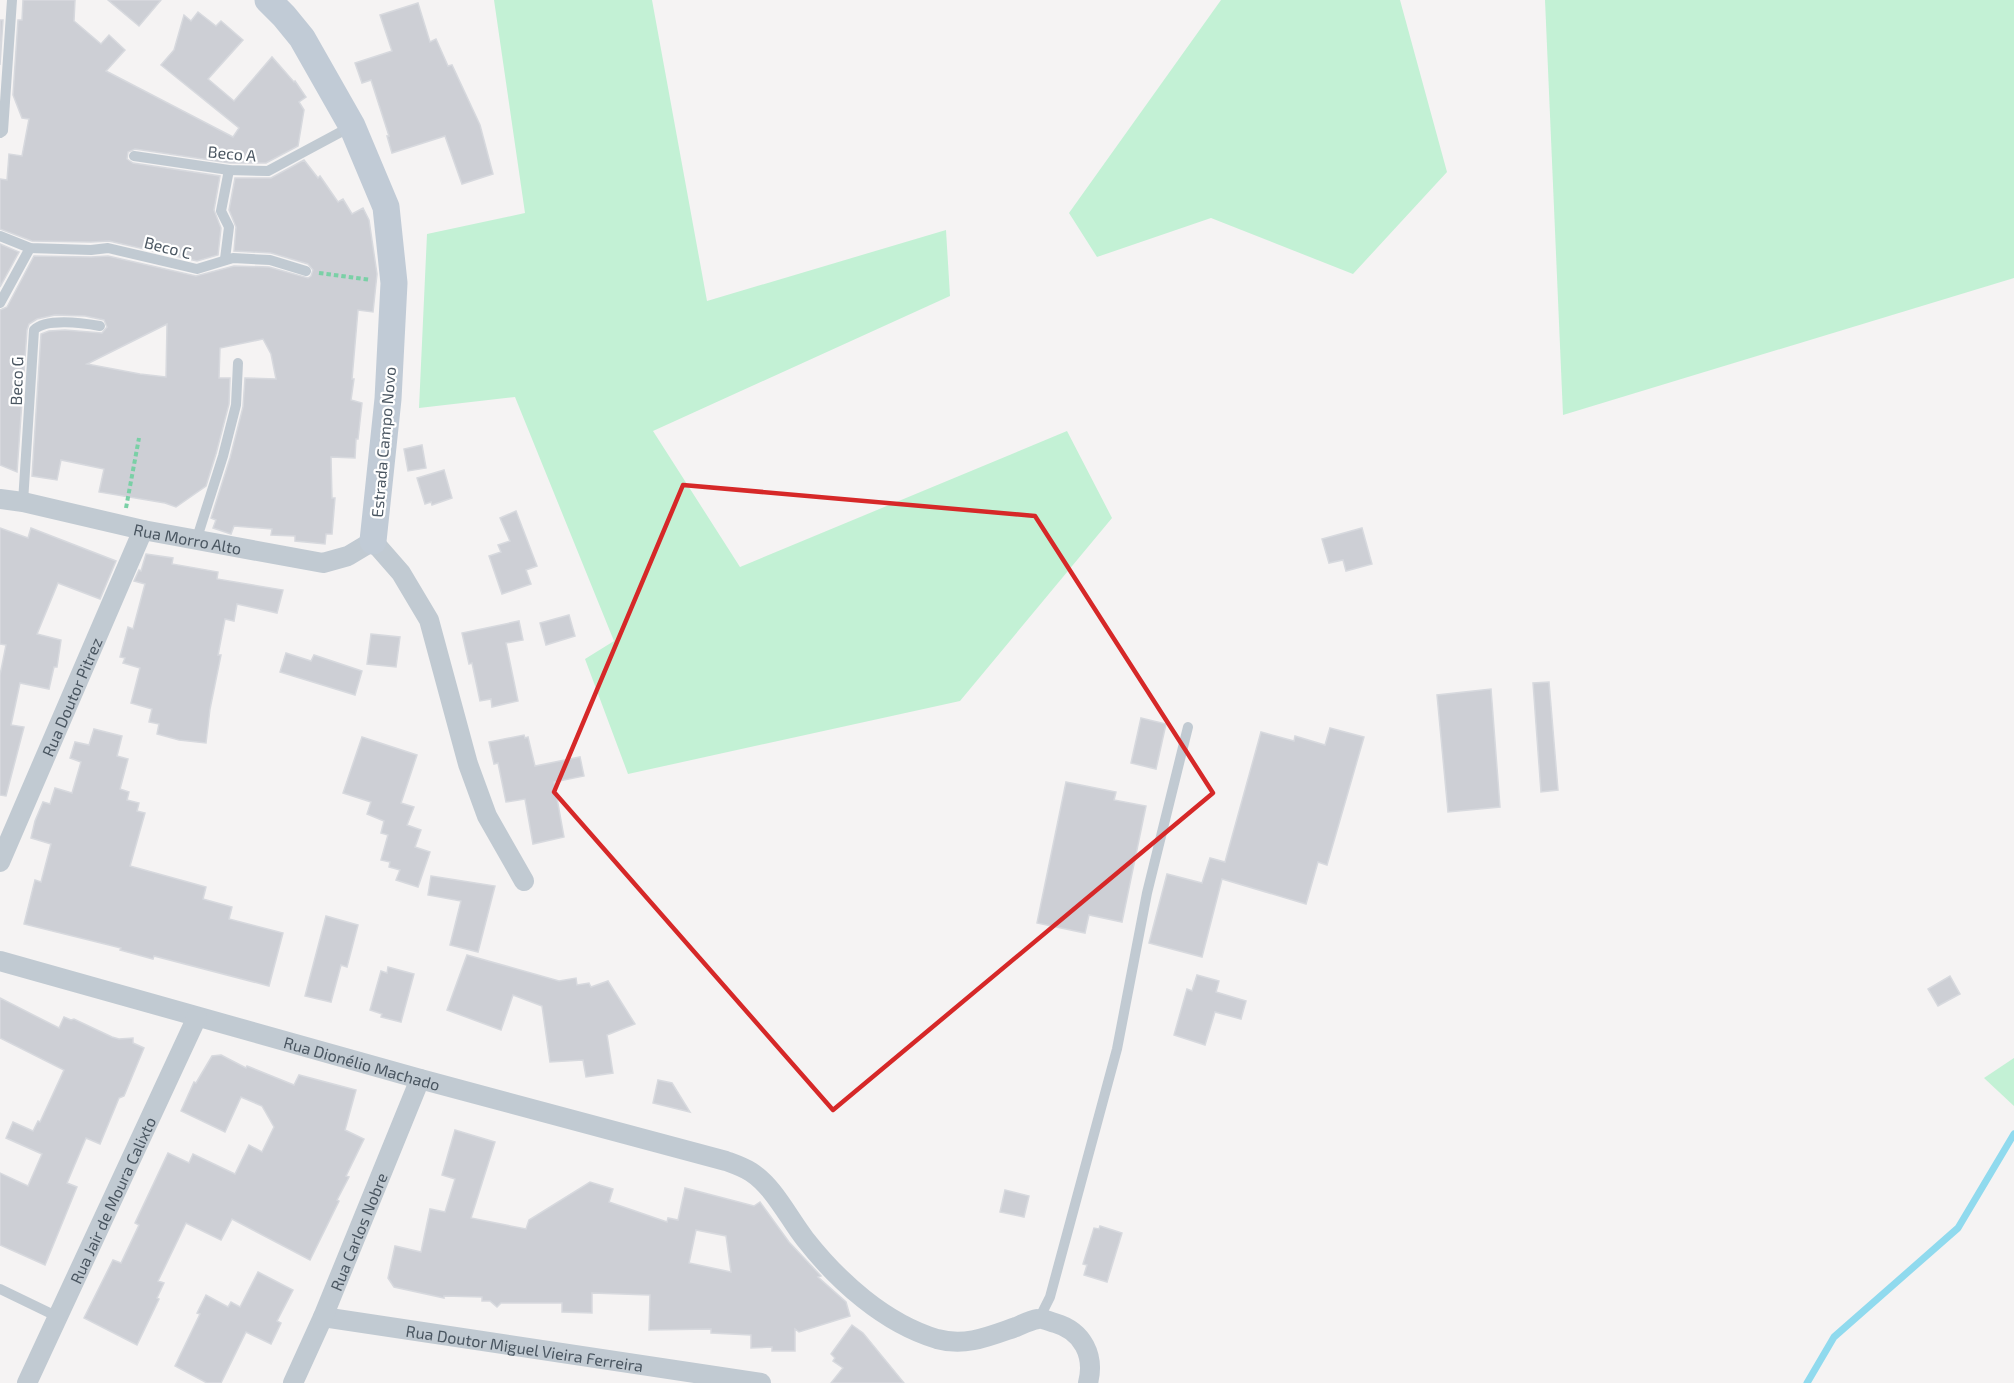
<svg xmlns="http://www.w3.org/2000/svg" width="2014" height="1383" font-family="'Exo 2',sans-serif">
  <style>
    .green { fill: #c3f1d5 }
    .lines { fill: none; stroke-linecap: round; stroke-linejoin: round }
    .stream { stroke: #90daee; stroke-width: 7 }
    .building { fill: #cdcfd5; stroke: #d7d9de; stroke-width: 1.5; fill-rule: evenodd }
    .path { stroke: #7ad0a6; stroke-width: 4; stroke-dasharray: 4.5 3; stroke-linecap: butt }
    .lane { stroke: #c1cad2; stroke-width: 10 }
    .street { stroke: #c1cad2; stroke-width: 20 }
    .secondary { stroke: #c1cbd6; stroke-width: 27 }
    .marked { fill: none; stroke: #d62828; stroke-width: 4.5; stroke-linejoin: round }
    .labels { text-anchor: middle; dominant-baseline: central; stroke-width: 4.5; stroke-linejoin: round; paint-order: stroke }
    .street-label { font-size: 16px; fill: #4a5661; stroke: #fff }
  </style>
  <rect width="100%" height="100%" fill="#f5f3f3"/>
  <g class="green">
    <polygon points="494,0 652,0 707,301 946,230 950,296 653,431 740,567 1067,431 1112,518 960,701 628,774 585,659 614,641 515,397 419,408 427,234 525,213"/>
    <polygon points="1221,0 1400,0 1447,172 1353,274 1211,218 1097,257 1069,213"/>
    <polygon points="1545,0 2014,0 2014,278 1563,415"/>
    <polygon points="2014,1058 2014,1106 1984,1078"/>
  </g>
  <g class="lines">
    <polyline class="stream" points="1807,1383 1834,1337 1958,1228 2014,1134"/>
  </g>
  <g class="building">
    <polygon points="23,0 75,0 74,21 101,44 109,35 125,50 106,71 233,137 239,128 161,65 174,50 184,15 191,21 198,12 216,26 221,21 243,40 208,79 234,101 272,57 294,82 295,81 306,97 299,102 304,110 298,146 266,163 230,163 135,149 128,152 127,159 133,163 220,176 214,210 221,228 218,255 197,261 109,241 91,242 32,241 0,229 0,179 7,180 9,154 22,156 29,119 22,118 13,95 18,20 22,20"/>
    <polygon points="108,0 161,0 139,26"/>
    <polygon points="418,3 430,42 436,39 448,66 452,65 480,125 493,174 462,184 445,136 392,153 387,136 389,136 371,80 362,83 355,63 392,51 380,15"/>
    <polygon points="0,20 3,20 0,65"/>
    <path d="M304,160L318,178L320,176L338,202L343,199L352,214L363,208L369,220L377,274L373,312L358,310L352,379H354L351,400L362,403L358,439H356L355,458L331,457L332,498H335L332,534H326L325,544L295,541V536L271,535L272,529L234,526L231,534L213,528L216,520L211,518L230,458L243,407L245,378L276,379L271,354L263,339L220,348L219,378H230L229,404L216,454L206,486L176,507L165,503L99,492L104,469L61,460L57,480L32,476L41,334L49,331L65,330L102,333L107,327L104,320L85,316L55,315L37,319L29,324L27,330L17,472L0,465V310L7,307L34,256L91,257L108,256L196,276L234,266L269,267L308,278L311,276L313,270L308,264L271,253L234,251L236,227L229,210L235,178H271ZM167,324L166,377L140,374L87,364Z"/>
    <polygon points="0,244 19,252 0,287"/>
    <polygon points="422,445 426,468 408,471 404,449"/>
    <polygon points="444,470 452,498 432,505 431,502 425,504 417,478"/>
    <polygon points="516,511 537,566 526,570 531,584 502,594 489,556 501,552 498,545 510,541 500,518"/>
    <polygon points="0,528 28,538 31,528 116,561 100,599 58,583 37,634 61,640 57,667 54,667 49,689 20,683 11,725 24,727 6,796 0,795 0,675 6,645 0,644"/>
    <polygon points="1362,528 1372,564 1346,571 1343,560 1329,563 1322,539"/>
    <polygon points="146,554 173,558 172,564 218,572 217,579 283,590 277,613 237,604 234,621 225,619 218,655 221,655 210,709 206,743 179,740 157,734 159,724 149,722 152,709 131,703 140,668 123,663 125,658 120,657 128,627 133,629 145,584 134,581 139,570 141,571"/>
    <polygon points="569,615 575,636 546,645 540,623"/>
    <polygon points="519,621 523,640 506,643 518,701 492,707 491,699 480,701 472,663 469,664 462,633"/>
    <polygon points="371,634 400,637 396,667 367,664"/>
    <polygon points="286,653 311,661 314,655 362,671 355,695 280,672"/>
    <polygon points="1549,682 1558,790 1541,792 1533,683"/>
    <polygon points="1491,689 1500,807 1448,812 1437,695"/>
    <polygon points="1141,718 1166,724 1156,769 1131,763"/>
    <polygon points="1330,728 1364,737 1327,865 1318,862 1306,904 1222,879 1202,957 1149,943 1167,874 1202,883 1210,858 1225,862 1261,732 1294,741 1295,736 1325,745"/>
    <polygon points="94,729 122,736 117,756 128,759 120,789 129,792 127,800 139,803 137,811 145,813 130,866 206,887 203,899 232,907 229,919 283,933 269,986 154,956 153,959 120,950 121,948 24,924 35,880 41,882 51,844 31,838 35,821 43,802 50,804 55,788 72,793 81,762 70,758 75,742 89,745"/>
    <polygon points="524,735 525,738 528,737 535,766 580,757 584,776 554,782 564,837 533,844 525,799 506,802 498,763 494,764 489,742"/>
    <polygon points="362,737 417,755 401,803 414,807 407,825 421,830 415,847 430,852 418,887 396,880 400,870 389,867 390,862 381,860 388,835 381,833 384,821 367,814 371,802 343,793"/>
    <polygon points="1066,782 1116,792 1114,800 1146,806 1122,922 1089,915 1085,933 1037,923"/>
    <polygon points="431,876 495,886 478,952 450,945 461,901 428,895"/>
    <polygon points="326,916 358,925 347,967 341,965 331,1002 305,996"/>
    <polygon points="467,955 559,981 576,978 577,985 589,983 591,987 608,981 635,1024 607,1035 613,1073 586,1077 583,1060 550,1062 542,1006 513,995 501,1030 447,1010"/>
    <polygon points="388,967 414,974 401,1022 381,1017 382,1014 370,1010 381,971 387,973"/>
    <polygon points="1197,975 1219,981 1216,992 1246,1001 1241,1019 1215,1012 1205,1045 1174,1035 1187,989 1192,991"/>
    <polygon points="1950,976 1960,994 1938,1006 1928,989"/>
    <polygon points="0,998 59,1028 64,1017 71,1020 74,1019 112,1037 119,1039 133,1038 133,1043 144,1048 124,1096 119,1098 100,1144 86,1138 67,1183 77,1187 45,1265 0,1245 0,1173 28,1186 42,1154 6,1138 13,1122 33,1131 38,1121 40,1122 64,1070 0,1038"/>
    <polygon points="221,1055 246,1068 247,1066 294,1085 299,1075 356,1090 345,1130 364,1139 346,1176 349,1177 337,1200 339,1201 310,1260 232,1219 221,1240 186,1223 158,1281 164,1283 157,1298 159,1299 137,1345 84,1318 113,1260 121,1263 139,1225 135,1223 168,1153 189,1163 193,1154 235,1174 249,1145 262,1152 274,1127 262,1106 241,1097 225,1132 181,1111 194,1082 196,1083 212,1056"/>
    <polygon points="658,1080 672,1083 690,1112 653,1103"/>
    <path d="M455,1130L495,1142L471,1218L526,1229L529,1220L590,1182L613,1189L609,1202L667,1222L668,1218L678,1220L685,1188L754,1206L760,1202L789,1242L821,1276L818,1277L846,1302L850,1316L799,1332L795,1329V1351H772V1347L751,1348V1335L711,1333V1329L649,1330L650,1295L592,1293V1313L562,1312V1303H501L497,1307L490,1301H482V1297L444,1296V1298L394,1287L388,1278L395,1246L421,1252L430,1209L445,1212L455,1179L442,1175ZM696,1230L726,1236L731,1272L689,1263Z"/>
    <polygon points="1005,1190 1029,1196 1024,1217 1000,1212"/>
    <polygon points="1100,1226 1122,1233 1107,1282 1084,1275 1087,1265 1083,1264 1094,1228 1099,1229"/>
    <polygon points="258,1272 293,1290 277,1321 281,1323 271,1344 246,1332 221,1383 207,1383 175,1366 200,1314 197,1313 206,1295 228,1307 231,1302 240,1307"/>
    <polygon points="852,1325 863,1333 904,1383 831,1383 843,1368 833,1361 835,1358 831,1354"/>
  </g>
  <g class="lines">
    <g class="path">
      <polyline points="319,273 371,280"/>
      <polyline points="126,508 139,438"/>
    </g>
    <g class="lane">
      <polyline points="0,133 3,131 12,0"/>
      <polyline points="134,156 229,170 268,171 352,126"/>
      <polyline points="0,236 30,248 91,250 108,248 197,269 233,258 270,260 306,271"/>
      <polyline points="225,259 229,227 221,211 229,170"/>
      <polyline points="0,303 30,248"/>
      <path d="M23,502L34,330C46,318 83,323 100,326"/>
      <polyline points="196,541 223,456 236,405 238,363"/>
      <polyline points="0,1289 58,1317"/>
      <polyline points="1039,1319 1050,1297 1117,1049 1147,893 1188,727"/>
    </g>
    <g class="street">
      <path id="s1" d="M0,499L23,502L143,530L323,563L348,556L373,541L401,573L429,620L468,764L487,816L524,881"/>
      <path id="s2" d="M0,862L143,530"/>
      <path id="s3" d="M0,961L420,1079L726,1161C734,1164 743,1167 751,1172C774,1187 788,1217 805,1239C838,1281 884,1323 937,1339C966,1347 990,1336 1016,1327C1023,1324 1031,1320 1038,1319C1043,1318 1050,1322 1055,1323C1083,1331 1095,1356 1088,1383"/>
      <path id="s4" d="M323,1317L761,1383"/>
      <path id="s5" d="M27,1383L197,1017"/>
      <path id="s6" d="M293,1383L323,1317L420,1079"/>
    </g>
    <polyline class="secondary" points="268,0 284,16 302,38 352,126 386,207 394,283 388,399 373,541"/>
  </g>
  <path class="marked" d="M683,485L1035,516L1213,793L833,1110L554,792Z"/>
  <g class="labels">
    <g class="street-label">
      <text transform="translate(232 153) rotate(5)">Beco A</text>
      <text transform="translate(168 247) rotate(14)">Beco C</text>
      <text transform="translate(16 381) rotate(-88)">Beco G</text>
      <text transform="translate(383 442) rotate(-85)">Estrada Campo Novo</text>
      <text stroke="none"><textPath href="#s1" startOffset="192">Rua Morro Alto</textPath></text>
      <text stroke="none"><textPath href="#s2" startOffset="180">Rua Doutor Pitrez</textPath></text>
      <text stroke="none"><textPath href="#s3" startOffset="376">Rua Dionélio Machado</textPath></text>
      <text stroke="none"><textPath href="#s5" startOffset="202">Rua Jair de Moura Calixto</textPath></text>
      <text stroke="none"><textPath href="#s6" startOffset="165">Rua Carlos Nobre</textPath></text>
      <text stroke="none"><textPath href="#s4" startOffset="204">Rua Doutor Miguel Vieira Ferreira</textPath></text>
    </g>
  </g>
</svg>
